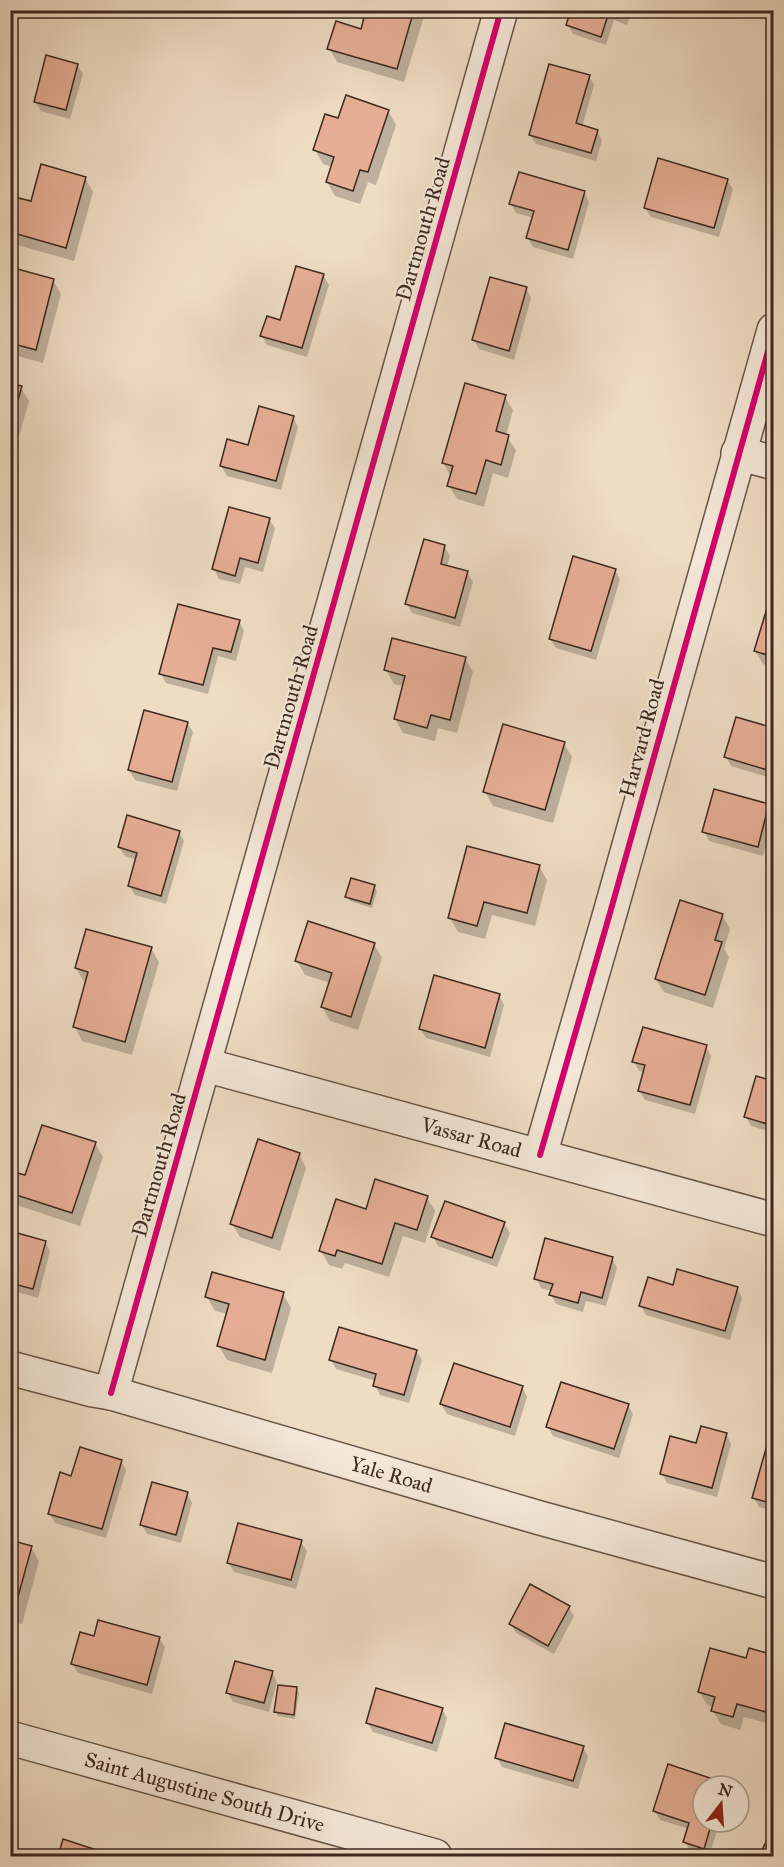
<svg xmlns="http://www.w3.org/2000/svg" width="784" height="1867" font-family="'IM FELL Great Primer',serif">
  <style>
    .shadow { fill: #0003 }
    .building { fill: #e7ae96; stroke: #3d291f; stroke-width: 1.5 }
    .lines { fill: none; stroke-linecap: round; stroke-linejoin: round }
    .minor-casing { stroke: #695648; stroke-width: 36 }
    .minor { stroke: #f4e8d8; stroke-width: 33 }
    .cycleway-casing { stroke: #f4e8d8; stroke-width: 10 }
    .cycleway { stroke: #d6006c; stroke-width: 6 }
    .labels { text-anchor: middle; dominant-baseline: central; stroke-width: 4.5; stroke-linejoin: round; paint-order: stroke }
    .street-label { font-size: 21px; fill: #3d291f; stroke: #f4e8d8 }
  </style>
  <rect width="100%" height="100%" fill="#eedcc3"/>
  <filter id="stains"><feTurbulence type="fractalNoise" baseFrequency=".00333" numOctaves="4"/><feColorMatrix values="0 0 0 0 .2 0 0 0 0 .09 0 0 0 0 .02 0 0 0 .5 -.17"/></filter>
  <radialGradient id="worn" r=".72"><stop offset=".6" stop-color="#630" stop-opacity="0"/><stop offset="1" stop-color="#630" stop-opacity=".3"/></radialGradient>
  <g class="shadow">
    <polygon points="72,10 104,10 101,19"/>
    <polygon points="368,10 423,10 425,13 404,82 337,62 329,48 362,30"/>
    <polygon points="573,10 632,10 627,25 614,20 606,45 573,34 568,25"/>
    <polygon points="77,65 83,74 70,119 41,111 35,101"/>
    <polygon points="589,76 594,85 582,127 597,131 602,140 596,161 536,144 530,135"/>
    <polygon points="388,111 396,125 376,185 368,182 360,204 335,196 327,182 332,167 323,164 315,150 339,120"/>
    <polygon points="85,178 93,192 74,261 10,243 11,197 32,203"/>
    <polygon points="727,180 733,189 719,237 651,217 645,208"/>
    <polygon points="584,192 589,202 573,259 533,247 528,238 534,218 516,213 511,204"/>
    <polygon points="10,268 53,280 61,294 43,363 10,354"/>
    <polygon points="323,275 329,285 307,357 267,345 262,336 281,321"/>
    <polygon points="526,288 531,298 514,360 479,349 474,340"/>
    <polygon points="10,385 21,388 29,401 11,464"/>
    <polygon points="505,397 513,410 506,436 516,450 508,478 493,473 484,507 457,499 449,486 451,477 443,463"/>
    <polygon points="293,417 298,427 281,490 227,476 221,466"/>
    <polygon points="269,519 275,528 263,572 245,567 240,584 219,579 214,569"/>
    <polygon points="444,546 450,556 447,567 467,572 473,582 460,627 412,613 407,604"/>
    <polygon points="615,570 620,579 596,660 556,648 550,639"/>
    <polygon points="774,598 774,668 763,664 755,651"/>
    <polygon points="239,621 244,631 236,661 218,656 208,694 166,683 161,674"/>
    <polygon points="465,658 473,672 457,733 438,728 435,741 403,733 395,719 403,686 394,684 386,670"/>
    <polygon points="187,723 193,732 177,791 135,780 129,770"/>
    <polygon points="774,729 774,779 731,766 726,757"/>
    <polygon points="564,744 572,757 553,823 493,806 485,792"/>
    <polygon points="768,806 774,816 763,856 709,841 704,831"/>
    <polygon points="179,832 184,841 166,904 135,895 129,885 137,860 125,856 119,847"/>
    <polygon points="539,866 547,880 535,926 492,915 485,939 458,932 450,918"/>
    <polygon points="374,886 377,891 372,908 350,901 347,897"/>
    <polygon points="722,915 730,929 724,949 729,957 713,1008 664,992 656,979"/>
    <polygon points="374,944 382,958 358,1030 330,1021 322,1007 330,983 305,975 297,961"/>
    <polygon points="151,948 159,962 132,1055 82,1041 75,1027 87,983 84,982 76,968"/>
    <polygon points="499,995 504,1005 490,1057 426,1038 420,1029"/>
    <polygon points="706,1046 711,1056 695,1114 645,1100 639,1090 644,1072 639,1071 634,1062"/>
    <polygon points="774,1083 774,1133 751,1126 746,1117"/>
    <polygon points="95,1143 103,1157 80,1226 11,1203 10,1173 26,1177"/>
    <polygon points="299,1154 306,1168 280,1251 240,1237 232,1224"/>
    <polygon points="427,1198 435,1211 425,1243 403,1236 389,1277 345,1263 342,1269 329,1265 321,1251 367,1211"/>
    <polygon points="504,1223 510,1233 497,1267 438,1246 433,1236"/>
    <polygon points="10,1233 45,1242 50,1251 38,1298 10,1290"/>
    <polygon points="612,1258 617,1268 606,1306 586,1301 583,1312 556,1304 551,1295 552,1291 541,1288 536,1278"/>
    <polygon points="674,1286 737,1288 742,1298 730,1340 646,1315 641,1306"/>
    <polygon points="283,1294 291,1308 272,1373 227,1360 219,1346 228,1314 215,1311 207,1297"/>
    <polygon points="416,1351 422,1360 409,1403 380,1395 375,1385 376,1381 336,1369 331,1360"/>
    <polygon points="522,1387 527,1397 515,1436 447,1414 441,1404"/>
    <polygon points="628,1405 633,1414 619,1458 553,1436 548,1427"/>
    <polygon points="726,1434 731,1444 717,1497 667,1483 662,1474 697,1445"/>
    <polygon points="774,1449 774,1511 759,1507 754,1498"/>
    <polygon points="121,1461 126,1470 106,1538 55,1523 49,1513"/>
    <polygon points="187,1493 192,1503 181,1543 147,1534 141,1524"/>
    <polygon points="10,1542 31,1547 39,1561 22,1624 10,1621"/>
    <polygon points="301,1542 307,1551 296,1589 234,1572 228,1562"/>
    <polygon points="568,1607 574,1616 554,1654 516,1633 511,1624"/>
    <polygon points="95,1638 159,1638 165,1647 152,1694 78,1673 72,1664"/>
    <polygon points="774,1657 773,1725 744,1717 740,1730 721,1724 713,1711 714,1707 707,1705 699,1691 747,1659"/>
    <polygon points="272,1672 277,1682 269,1712 233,1702 228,1693"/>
    <polygon points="296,1689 299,1693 295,1719 278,1716 276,1712"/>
    <polygon points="442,1709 447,1718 437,1752 373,1732 368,1723"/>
    <polygon points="583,1747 588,1756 578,1789 502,1767 497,1758"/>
    <polygon points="669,1766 724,1784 725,1786 703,1786 703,1822 720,1822 709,1856 690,1851 685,1842 689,1829 660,1820 655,1811"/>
    <polygon points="64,1841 112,1856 59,1856"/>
  </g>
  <g class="building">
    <polygon points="366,10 414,10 397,69 327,49 336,21 361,29"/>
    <polygon points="571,10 624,10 622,16 609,12 601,37 566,25"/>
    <polygon points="46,55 78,64 66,110 34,102"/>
    <polygon points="549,64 590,75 576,123 598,130 591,153 529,135"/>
    <polygon points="346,95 389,110 368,172 360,170 353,191 326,182 334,157 313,150 325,114 338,118"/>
    <polygon points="658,158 728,179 714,228 644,208"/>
    <polygon points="41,164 86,177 66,248 10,232 10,196 31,201"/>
    <polygon points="519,172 585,191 568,250 526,238 534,211 509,204"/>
    <polygon points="296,266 324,274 302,348 260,336 267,316 280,320"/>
    <polygon points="10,267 54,279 36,350 10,343"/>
    <polygon points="490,277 527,287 509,351 472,340"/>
    <polygon points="10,383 22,386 10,427"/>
    <polygon points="465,383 506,395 496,431 509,435 501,465 486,460 476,494 447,486 453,466 442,463"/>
    <polygon points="259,406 294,416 276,481 220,466 227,439 248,445"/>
    <polygon points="229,507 270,518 258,563 240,558 235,576 212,569"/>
    <polygon points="424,539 445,545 441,564 468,571 455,618 405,604"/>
    <polygon points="573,556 616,569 591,651 549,639"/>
    <polygon points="771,595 774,596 774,657 754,651"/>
    <polygon points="178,604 240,620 231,652 213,648 203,685 159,674"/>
    <polygon points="392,638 466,657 450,720 431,715 427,728 394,719 405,676 384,670"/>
    <polygon points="144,710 188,722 172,782 128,770"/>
    <polygon points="736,717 774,728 774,772 724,757"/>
    <polygon points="503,724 565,742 545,810 483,792"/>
    <polygon points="714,789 769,804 758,847 702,832"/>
    <polygon points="127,815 180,831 161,896 128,886 137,853 118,847"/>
    <polygon points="467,846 540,865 527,913 484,902 477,926 448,918"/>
    <polygon points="351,878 375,885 370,904 345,897"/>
    <polygon points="680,900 723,914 715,940 722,942 705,995 655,979"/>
    <polygon points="308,921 375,943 351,1017 321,1007 332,973 295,961"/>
    <polygon points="86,929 152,947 125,1042 73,1027 88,972 75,968"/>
    <polygon points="434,975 500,994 485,1048 419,1029"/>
    <polygon points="643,1027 707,1045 690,1105 638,1091 645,1065 632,1062"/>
    <polygon points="756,1076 774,1081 774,1126 744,1117"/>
    <polygon points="42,1125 96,1142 72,1213 10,1193 10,1171 25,1175"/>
    <polygon points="258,1139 300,1153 272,1238 230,1224"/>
    <polygon points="375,1179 428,1196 417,1230 395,1223 382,1264 337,1250 335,1256 319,1251 336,1199 366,1209"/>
    <polygon points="445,1201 505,1222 492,1258 431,1237"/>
    <polygon points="10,1231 46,1241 33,1289 10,1283"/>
    <polygon points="545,1238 613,1257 602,1298 581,1292 578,1303 549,1295 553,1284 534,1279"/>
    <polygon points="677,1269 738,1287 725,1331 639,1306 648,1277 673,1285"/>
    <polygon points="212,1272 284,1292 265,1360 217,1346 229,1304 205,1297"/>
    <polygon points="339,1327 417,1350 404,1395 373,1386 376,1374 329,1360"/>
    <polygon points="454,1363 523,1386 510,1427 440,1404"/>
    <polygon points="561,1382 629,1404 614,1449 546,1427"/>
    <polygon points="701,1426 727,1433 712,1488 660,1474 670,1436 696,1443"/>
    <polygon points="767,1445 774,1447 774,1504 752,1498"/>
    <polygon points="80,1447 122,1460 102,1529 48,1514 60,1472 71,1476"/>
    <polygon points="152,1482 188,1492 176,1535 140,1525"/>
    <polygon points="238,1523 302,1540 291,1580 227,1563"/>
    <polygon points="10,1540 32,1546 14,1611 10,1610"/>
    <polygon points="530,1584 570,1606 548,1646 509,1624"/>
    <polygon points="98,1620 160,1637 147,1685 71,1664 80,1632 94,1636"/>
    <polygon points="710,1648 746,1658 749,1648 774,1655 774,1684 766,1712 737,1704 733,1717 711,1711 715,1697 698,1692"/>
    <polygon points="235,1661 273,1671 264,1703 226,1693"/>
    <polygon points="278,1685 297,1687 294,1715 274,1712"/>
    <polygon points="376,1688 443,1708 432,1743 366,1723"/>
    <polygon points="505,1723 584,1746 573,1781 495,1758"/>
    <polygon points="668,1764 725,1783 724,1786 703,1786 703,1822 712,1822 704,1849 683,1842 689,1823 653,1811"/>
    <polygon points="772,1830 774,1856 759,1856"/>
    <polygon points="63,1839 115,1856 58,1856"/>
  </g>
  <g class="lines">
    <defs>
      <g id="minor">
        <polyline points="738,453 774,463"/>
        <path id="s1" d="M205,1065L774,1220"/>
        <polyline points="540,1155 610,913 774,330"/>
        <path id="s2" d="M10,1368L93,1390L111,1393L540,1518L774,1582"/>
        <polyline points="111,1393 501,10"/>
        <path id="s3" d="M10,1738L435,1856"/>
      </g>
    </defs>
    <use href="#minor" class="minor-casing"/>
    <use href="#minor" class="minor"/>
    <defs>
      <g id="cycleway">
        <polyline points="540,1155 610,913 774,330"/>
        <polyline points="111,1393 501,10"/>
      </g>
    </defs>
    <use href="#cycleway" class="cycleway-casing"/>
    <use href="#cycleway" class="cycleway"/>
  </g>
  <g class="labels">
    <g class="street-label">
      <text transform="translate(423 229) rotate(-74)">Dartmouth Road</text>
      <text transform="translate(291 697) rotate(-74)">Dartmouth Road</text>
      <text transform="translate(642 738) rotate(-75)">Harvard Road</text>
      <text stroke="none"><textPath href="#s1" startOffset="276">Vassar Road</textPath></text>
      <text transform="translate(159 1165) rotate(-74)">Dartmouth Road</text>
      <text stroke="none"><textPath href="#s2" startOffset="396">Yale Road</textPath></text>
      <text stroke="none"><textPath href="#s3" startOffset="202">Saint Augustine South Drive</textPath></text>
    </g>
  </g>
  <rect width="784" height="1867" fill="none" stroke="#eedcc3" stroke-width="36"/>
  <rect x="12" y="12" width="760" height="1843" fill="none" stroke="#3d291f" stroke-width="3"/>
  <rect x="18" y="18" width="748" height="1831" fill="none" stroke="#3d291f" stroke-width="1.5"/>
  <g transform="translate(721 1804) rotate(17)"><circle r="28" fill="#f4e8d8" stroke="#ab9c8e" stroke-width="1.5"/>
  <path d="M0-4.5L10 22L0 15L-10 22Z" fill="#8f2418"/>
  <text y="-9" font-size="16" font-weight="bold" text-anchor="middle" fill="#3d291f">N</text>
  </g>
  <rect width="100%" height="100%" filter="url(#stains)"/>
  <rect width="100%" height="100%" fill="url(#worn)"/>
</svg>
